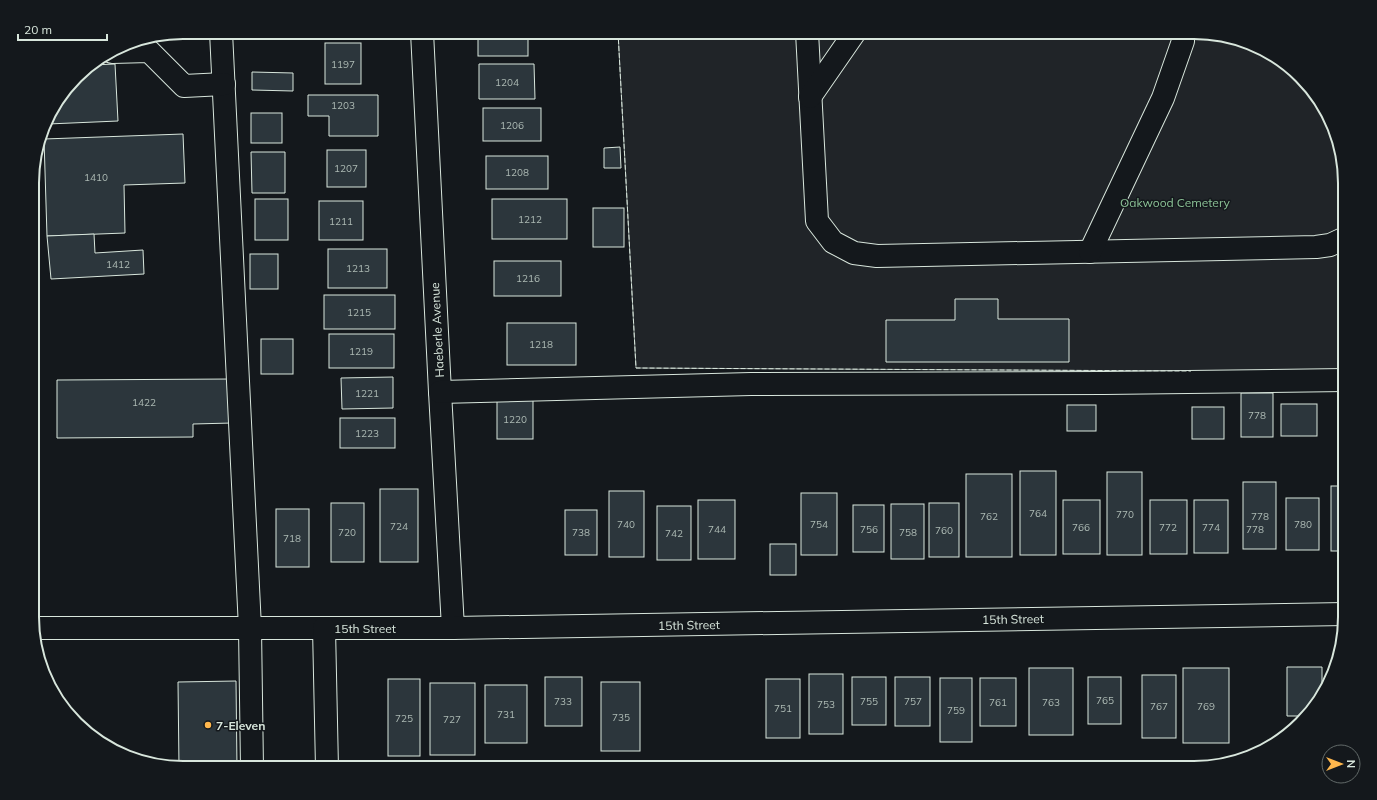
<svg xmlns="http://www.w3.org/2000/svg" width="1377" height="800" font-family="Mulish,sans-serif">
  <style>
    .green { fill: #202428; stroke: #939e99 }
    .building { fill: #2c363c; stroke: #d8e6dc }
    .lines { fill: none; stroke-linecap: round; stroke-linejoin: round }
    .minor-casing { stroke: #d8e6dc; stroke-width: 24 }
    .minor { stroke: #14181c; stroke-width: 22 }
    .fence { stroke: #d8e6dc; stroke-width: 1; stroke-dasharray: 5 2; stroke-linecap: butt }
    .poi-dot { fill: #ffb74d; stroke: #14181c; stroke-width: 1.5 }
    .labels { text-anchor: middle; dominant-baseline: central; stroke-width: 3; stroke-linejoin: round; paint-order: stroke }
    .number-label { font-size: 10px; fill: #adbab4 }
    .park-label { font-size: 12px; fill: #8ac095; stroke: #14181c }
    .street-label { font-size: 12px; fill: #d8e6dc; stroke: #14181c }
    .poi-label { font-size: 12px; font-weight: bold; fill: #d8e6dc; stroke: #14181c; text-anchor: start }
    .rim { fill: none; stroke: #d8e6dc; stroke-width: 2 }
  </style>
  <rect width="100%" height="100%" fill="#14181c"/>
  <polygon class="green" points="618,32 1194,32 1233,37 1269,52 1300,76 1325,108 1345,173 1345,372 636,368"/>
  <g class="building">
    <polygon points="183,32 193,32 194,38 146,40"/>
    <polygon points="316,32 367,32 367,33 316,34"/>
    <rect x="478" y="32" width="50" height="24"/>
    <rect x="325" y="43" width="36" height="41"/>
    <polygon points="115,64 118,121 48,124 48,116 83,70 91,65"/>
    <polygon points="479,64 534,64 535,99 479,99"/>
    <polygon points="252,72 293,73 293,91 252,90"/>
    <polygon points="308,95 378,95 378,136 329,136 329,116 308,116"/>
    <rect x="483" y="108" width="58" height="33"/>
    <rect x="251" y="113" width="31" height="30"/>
    <polygon points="183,134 185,183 124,185 125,233 47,236 44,139"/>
    <polygon points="620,147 621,168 604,168 604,148"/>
    <rect x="327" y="150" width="39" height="37"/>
    <polygon points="251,152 285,152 285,193 252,193"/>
    <rect x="486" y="156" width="62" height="33"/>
    <rect x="255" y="199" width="33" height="41"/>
    <rect x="492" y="199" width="75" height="40"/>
    <rect x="319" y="201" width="44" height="39"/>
    <rect x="593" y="208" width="31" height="39"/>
    <polygon points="94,234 95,253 143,250 144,274 51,279 47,236"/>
    <rect x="328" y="249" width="59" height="39"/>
    <rect x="250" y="254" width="28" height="35"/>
    <rect x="494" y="261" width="67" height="35"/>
    <rect x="324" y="295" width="71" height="34"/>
    <polygon points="955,299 998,299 998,319 1069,319 1069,362 886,362 886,320 955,320"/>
    <rect x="507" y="323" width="69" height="42"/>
    <rect x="329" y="334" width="65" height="34"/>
    <rect x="261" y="339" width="32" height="35"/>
    <polygon points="393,377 393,408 342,409 341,378"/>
    <polygon points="231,379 232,423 193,424 193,437 57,438 57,380"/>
    <rect x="1241" y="393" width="32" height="44"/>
    <rect x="497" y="398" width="36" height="41"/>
    <rect x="1281" y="404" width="36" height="32"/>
    <rect x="1067" y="405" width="29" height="26"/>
    <rect x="1192" y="407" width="32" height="32"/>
    <rect x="340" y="418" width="55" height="30"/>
    <rect x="1020" y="471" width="36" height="84"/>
    <rect x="1107" y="472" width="35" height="83"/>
    <rect x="966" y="474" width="46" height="83"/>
    <rect x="1243" y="482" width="33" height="67"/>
    <rect x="1331" y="486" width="14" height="65"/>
    <rect x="380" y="489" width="38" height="73"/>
    <rect x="609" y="491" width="35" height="66"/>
    <rect x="801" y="493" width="36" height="62"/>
    <rect x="1286" y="498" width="33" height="52"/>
    <rect x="698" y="500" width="37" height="59"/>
    <rect x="1063" y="500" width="37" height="54"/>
    <rect x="1150" y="500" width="37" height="54"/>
    <rect x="1194" y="500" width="34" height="53"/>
    <rect x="331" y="503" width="33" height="59"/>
    <rect x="929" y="503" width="30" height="54"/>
    <rect x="891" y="504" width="33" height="55"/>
    <rect x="853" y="505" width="31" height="47"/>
    <rect x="657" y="506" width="34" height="54"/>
    <rect x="276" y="509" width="33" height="58"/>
    <rect x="565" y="510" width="32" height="45"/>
    <rect x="770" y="544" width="26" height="31"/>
    <polygon points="1287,667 1322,667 1322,696 1306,716 1287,716"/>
    <rect x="1029" y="668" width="44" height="67"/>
    <rect x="1183" y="668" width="46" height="75"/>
    <rect x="809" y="674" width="34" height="60"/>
    <rect x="1142" y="675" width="34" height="63"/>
    <rect x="545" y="677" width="37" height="49"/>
    <rect x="852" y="677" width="34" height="48"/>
    <rect x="895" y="677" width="35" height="49"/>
    <rect x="1088" y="677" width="33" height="47"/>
    <rect x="940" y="678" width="32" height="64"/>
    <rect x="980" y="678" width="36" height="48"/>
    <rect x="388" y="679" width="32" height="77"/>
    <rect x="766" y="679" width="34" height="59"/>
    <polygon points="236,681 237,768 179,767 178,682"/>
    <rect x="601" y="682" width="39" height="69"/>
    <rect x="430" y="683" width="45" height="72"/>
    <rect x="485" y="685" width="42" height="58"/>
    <rect x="718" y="766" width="31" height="2"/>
  </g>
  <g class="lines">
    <defs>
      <g id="minor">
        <polyline points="221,32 250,628 252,768"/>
        <polyline points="422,32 440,392 453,628"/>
        <polyline points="807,32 817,221 833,242 854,253 877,256 1316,247 1330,245 1345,238"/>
        <polyline points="112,52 149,51 184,86 224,84"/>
        <polyline points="810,97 855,32"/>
        <polyline points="1090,252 1163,98 1183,41 1181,32"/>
        <polyline points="440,392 751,384 1104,383 1345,380"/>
        <polyline points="33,628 453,628 1345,614"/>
        <polyline points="324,628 327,768"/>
      </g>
    </defs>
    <use href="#minor" class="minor-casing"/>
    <use href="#minor" class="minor"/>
    <polyline class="fence" points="618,32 636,368 1191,371"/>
  </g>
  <circle class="poi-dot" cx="208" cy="725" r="4"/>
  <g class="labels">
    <g class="number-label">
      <text x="343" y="64">1197</text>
      <text x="507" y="82">1204</text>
      <text x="343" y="105">1203</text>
      <text x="512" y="125">1206</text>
      <text x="346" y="168">1207</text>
      <text x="517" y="172">1208</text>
      <text x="96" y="177">1410</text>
      <text x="530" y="219">1212</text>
      <text x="341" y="221">1211</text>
      <text x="118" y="264">1412</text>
      <text x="358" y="268">1213</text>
      <text x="528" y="278">1216</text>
      <text x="359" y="312">1215</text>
      <text x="541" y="344">1218</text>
      <text x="361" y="351">1219</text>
      <text x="367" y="393">1221</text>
      <text x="144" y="402">1422</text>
      <text x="1257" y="415">778</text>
      <text x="515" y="419">1220</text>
      <text x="367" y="433">1223</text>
      <text x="1038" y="513">764</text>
      <text x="1125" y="514">770</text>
      <text x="989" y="516">762</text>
      <text x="1260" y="516">778</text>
      <text x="626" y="524">740</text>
      <text x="819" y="524">754</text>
      <text x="1303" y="524">780</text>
      <text x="399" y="526">724</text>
      <text x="1081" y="527">766</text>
      <text x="1168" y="527">772</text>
      <text x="1211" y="527">774</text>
      <text x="717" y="529">744</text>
      <text x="869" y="529">756</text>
      <text x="1255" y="529">778</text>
      <text x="944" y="530">760</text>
      <text x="347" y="532">720</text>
      <text x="581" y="532">738</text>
      <text x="908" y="532">758</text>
      <text x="674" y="533">742</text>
      <text x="292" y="538">718</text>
      <text x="1105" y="700">765</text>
      <text x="563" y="701">733</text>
      <text x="869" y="701">755</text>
      <text x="913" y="701">757</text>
      <text x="998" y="702">761</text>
      <text x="1051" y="702">763</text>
      <text x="826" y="704">753</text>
      <text x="1159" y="706">767</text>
      <text x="1206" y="706">769</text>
      <text x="783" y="708">751</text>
      <text x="956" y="710">759</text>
      <text x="506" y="714">731</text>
      <text x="621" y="717">735</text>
      <text x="404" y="718">725</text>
      <text x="452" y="719">727</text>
    </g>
    <g class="park-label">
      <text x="1175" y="202">Oakwood Cemetery</text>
    </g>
    <g class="street-label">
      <text transform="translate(437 330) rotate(-93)">Haeberle Avenue</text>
      <text transform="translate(1013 619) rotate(-1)">15th Street</text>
      <text transform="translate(689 625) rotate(-1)">15th Street</text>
      <text x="365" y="628">15th Street</text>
    </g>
    <g class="poi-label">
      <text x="216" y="725">7-Eleven</text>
    </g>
  </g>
  <path d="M0 0H1377V800H0ZM183 39H1194A144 144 0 0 1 1338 183V617A144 144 0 0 1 1194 761H183A144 144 0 0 1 39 617V183A144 144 0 0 1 183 39Z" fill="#14181c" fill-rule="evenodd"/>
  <path class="rim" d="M183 39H1194A144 144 0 0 1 1338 183V617A144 144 0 0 1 1194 761H183A144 144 0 0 1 39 617V183A144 144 0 0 1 183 39Z"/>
  <g transform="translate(1341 764) rotate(90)"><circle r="19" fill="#14181c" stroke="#626a69"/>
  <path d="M0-3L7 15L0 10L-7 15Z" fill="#ffb74d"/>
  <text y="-6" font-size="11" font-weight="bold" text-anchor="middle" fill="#d8e6dc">N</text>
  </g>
  <path d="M18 34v6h89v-6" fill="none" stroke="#d8e6dc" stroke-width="2"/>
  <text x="24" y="34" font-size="12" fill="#d8e6dc" stroke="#14181c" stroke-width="3" paint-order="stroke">20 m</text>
</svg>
